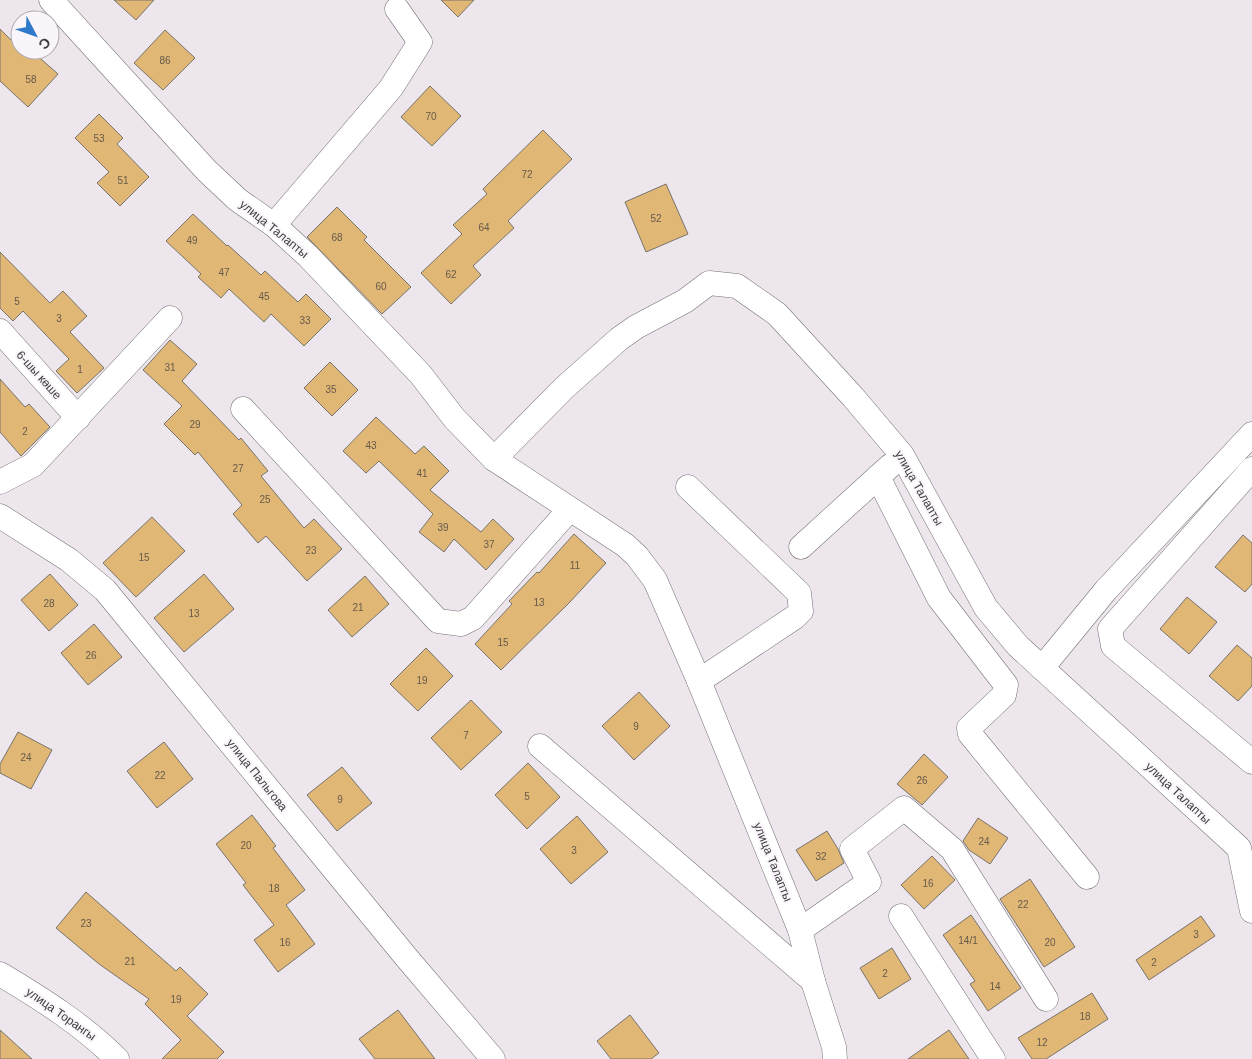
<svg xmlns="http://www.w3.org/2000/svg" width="1252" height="1059" font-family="Helvetica,sans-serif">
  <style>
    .building { fill: #e1b775; stroke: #77736d }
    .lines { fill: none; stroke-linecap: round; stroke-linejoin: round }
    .minor-casing { stroke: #757075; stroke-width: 25 }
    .minor { stroke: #fff; stroke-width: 24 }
    .labels { text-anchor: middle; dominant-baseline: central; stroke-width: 4; stroke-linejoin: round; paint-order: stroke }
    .number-label { font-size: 10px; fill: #665a4b }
    .street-label { font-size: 12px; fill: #3d3b3d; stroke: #faf4fb }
  </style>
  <rect width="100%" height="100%" fill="#ede7ed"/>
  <g class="building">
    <polygon points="114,0 154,0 136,20"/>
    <polygon points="441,0 474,0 458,17"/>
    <polygon points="0,29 28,57 33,52 58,74 28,107 0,81"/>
    <polygon points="165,30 195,58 163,90 134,63"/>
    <polygon points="430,86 461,116 432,146 401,117"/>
    <polygon points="99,114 123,138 117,144 149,177 120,206 97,183 109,172 75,138"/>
    <polygon points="543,130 572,159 508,221 514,228 473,266 481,275 451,304 421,273 462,234 453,225 487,194 483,189"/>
    <polygon points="666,184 688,234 646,252 625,202"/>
    <polygon points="337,207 367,237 364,240 411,287 382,314 307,237"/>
    <polygon points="193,214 227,246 228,245 261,275 265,271 298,302 306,294 331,319 304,346 271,314 264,322 229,289 221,298 198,277 201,274 166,241"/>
    <polygon points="0,252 50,303 63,291 87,316 70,332 104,368 77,393 56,371 69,359 23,311 13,321 0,308"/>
    <polygon points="170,340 197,364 182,381 239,440 241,438 268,471 261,476 304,528 314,519 342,549 307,581 266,536 258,543 233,514 242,505 198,452 195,455 164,424 182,406 143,370"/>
    <polygon points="330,362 358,390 332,416 304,388"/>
    <polygon points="0,379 25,407 29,404 50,427 21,456 0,432"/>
    <polygon points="376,417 415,454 424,446 449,471 430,490 481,532 493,519 514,539 486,570 454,539 444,552 419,532 433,514 379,461 366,473 343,451"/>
    <polygon points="152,517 185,551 136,597 103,563"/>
    <polygon points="574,534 606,563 569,603 501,670 475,644 512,604 509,601 537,572 539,573"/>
    <polygon points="1243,535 1252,543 1252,584 1245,592 1215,567"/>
    <polygon points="50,574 78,605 49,631 21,600"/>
    <polygon points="204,574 234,609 184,652 154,618"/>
    <polygon points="365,576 389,604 352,637 328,610"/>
    <polygon points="1187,597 1217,622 1189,654 1160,629"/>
    <polygon points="94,624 122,657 88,685 61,653"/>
    <polygon points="1237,645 1252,658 1252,686 1238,701 1209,676"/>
    <polygon points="426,648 453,676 418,711 390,684"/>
    <polygon points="639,692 670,726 634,760 602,726"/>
    <polygon points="471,700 502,732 461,770 431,738"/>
    <polygon points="18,732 52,750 31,789 0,773 0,764"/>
    <polygon points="164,742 193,779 157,808 127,771"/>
    <polygon points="924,754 948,777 922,805 897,784"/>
    <polygon points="528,763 560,797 527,829 495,795"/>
    <polygon points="342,767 372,803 337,831 307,795"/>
    <polygon points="252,815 276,846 273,848 305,890 286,905 315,944 278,972 254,940 274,925 243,885 246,883 216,844"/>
    <polygon points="577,816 608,852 571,884 540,849"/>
    <polygon points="978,818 1008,838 990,864 969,850 963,841"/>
    <polygon points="827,831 838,849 844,863 816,881 796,850"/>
    <polygon points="932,856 955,880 924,909 901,885"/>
    <polygon points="1030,879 1075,947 1044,967 1000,899"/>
    <polygon points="86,892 176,971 180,967 208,994 187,1016 224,1052 217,1059 162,1059 181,1040 145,1004 149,999 99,964 56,928"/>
    <polygon points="971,915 1021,988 988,1011 970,984 975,981 943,935"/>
    <polygon points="1201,916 1215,936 1149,980 1136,960"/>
    <polygon points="892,948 911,979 879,999 860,968"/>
    <polygon points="1092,993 1108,1019 1046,1059 1032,1059 1018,1038"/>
    <polygon points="398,1010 435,1059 375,1059 359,1039"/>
    <polygon points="630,1015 659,1053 651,1059 611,1059 597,1041"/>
    <polygon points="0,1030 32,1059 0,1059"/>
    <polygon points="949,1030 969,1059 908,1059"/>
  </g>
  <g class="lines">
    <defs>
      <g id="minor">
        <polyline points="51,0 207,171 238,200 274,225 308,256 421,375 454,418 494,459 625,545 637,556 655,580 699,681 800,930 813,981 834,1047 835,1059"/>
        <polyline points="274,225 391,88 420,42 397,9"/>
        <polyline points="0,331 78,418"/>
        <polyline points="243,409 438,621 461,624 473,618 570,509"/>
        <polyline points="494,459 564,388 619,339 636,327 685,301 709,283 737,286 777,314 853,397 902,455 986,608 1018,646 1239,848 1252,911"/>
        <polyline points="1252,469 1110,629 1113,646 1252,762"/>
        <polyline points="878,477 939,598 1006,685 1004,695 969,728 970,734 1087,877"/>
        <polyline points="0,482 33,465 170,318"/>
        <polyline points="688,487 799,593 801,611 795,617 699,681"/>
        <polyline points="0,516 69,560 105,590 406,957 493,1059"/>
        <polyline points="801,547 890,466"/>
        <polyline points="1042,668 1106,590 1252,434"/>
        <polyline points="540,746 813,981"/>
        <polyline points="901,916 993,1059"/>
        <polyline points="800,930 869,882 852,849 904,808 952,849 1046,999"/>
        <path d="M0,974C42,999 83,1025 117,1059"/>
      </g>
    </defs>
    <use href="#minor" class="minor-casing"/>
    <use href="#minor" class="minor"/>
  </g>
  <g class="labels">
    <g class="number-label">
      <text x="165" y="60">86</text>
      <text x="31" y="79">58</text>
      <text x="431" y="116">70</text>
      <text x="99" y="138">53</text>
      <text x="527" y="174">72</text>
      <text x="123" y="180">51</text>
      <text x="656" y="218">52</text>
      <text x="484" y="227">64</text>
      <text x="337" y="237">68</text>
      <text x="192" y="240">49</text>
      <text x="224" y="272">47</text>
      <text x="451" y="274">62</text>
      <text x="381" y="286">60</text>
      <text x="264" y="296">45</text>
      <text x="17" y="301">5</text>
      <text x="59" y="318">3</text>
      <text x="305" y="320">33</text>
      <text x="170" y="367">31</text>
      <text x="80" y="369">1</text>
      <text x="331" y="389">35</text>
      <text x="195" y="424">29</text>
      <text x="25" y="431">2</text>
      <text x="371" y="445">43</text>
      <text x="238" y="468">27</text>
      <text x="422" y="473">41</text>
      <text x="265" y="499">25</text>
      <text x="443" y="527">39</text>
      <text x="489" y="544">37</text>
      <text x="311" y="550">23</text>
      <text x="144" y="557">15</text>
      <text x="575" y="565">11</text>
      <text x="539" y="602">13</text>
      <text x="49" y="603">28</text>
      <text x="358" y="607">21</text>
      <text x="194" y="613">13</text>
      <text x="503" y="642">15</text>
      <text x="91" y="655">26</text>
      <text x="422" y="680">19</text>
      <text x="636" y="726">9</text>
      <text x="466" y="735">7</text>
      <text x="26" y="757">24</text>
      <text x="160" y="775">22</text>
      <text x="922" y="780">26</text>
      <text x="527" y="796">5</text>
      <text x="340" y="799">9</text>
      <text x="984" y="841">24</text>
      <text x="246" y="845">20</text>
      <text x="574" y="850">3</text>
      <text x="821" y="856">32</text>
      <text x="928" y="883">16</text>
      <text x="274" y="888">18</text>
      <text x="1023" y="904">22</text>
      <text x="86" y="923">23</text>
      <text x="1196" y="934">3</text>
      <text x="968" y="940">14/1</text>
      <text x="285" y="942">16</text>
      <text x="1050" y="942">20</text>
      <text x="130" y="961">21</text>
      <text x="1154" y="962">2</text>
      <text x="885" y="973">2</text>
      <text x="995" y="986">14</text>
      <text x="176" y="999">19</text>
      <text x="1085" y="1016">18</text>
      <text x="1042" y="1042">12</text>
    </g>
    <g class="street-label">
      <text transform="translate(274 229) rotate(39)">улица Талапты</text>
      <text transform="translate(39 375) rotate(48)">6-шы көше</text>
      <text transform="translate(919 488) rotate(60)">улица Талапты</text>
      <text transform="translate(257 775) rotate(51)">улица Пальгова</text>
      <text transform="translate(1178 793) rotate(43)">улица Талапты</text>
      <text transform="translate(773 862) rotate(68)">улица Талапты</text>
      <text transform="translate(61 1014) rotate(35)">улица Торангы</text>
    </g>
  </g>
  <g transform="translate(35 35) rotate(131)"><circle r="24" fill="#faf4fb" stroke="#aeaaaf"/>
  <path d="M0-4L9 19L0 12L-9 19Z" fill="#2f79ca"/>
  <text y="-8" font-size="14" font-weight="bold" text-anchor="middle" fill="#3d3b3d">С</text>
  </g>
</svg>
